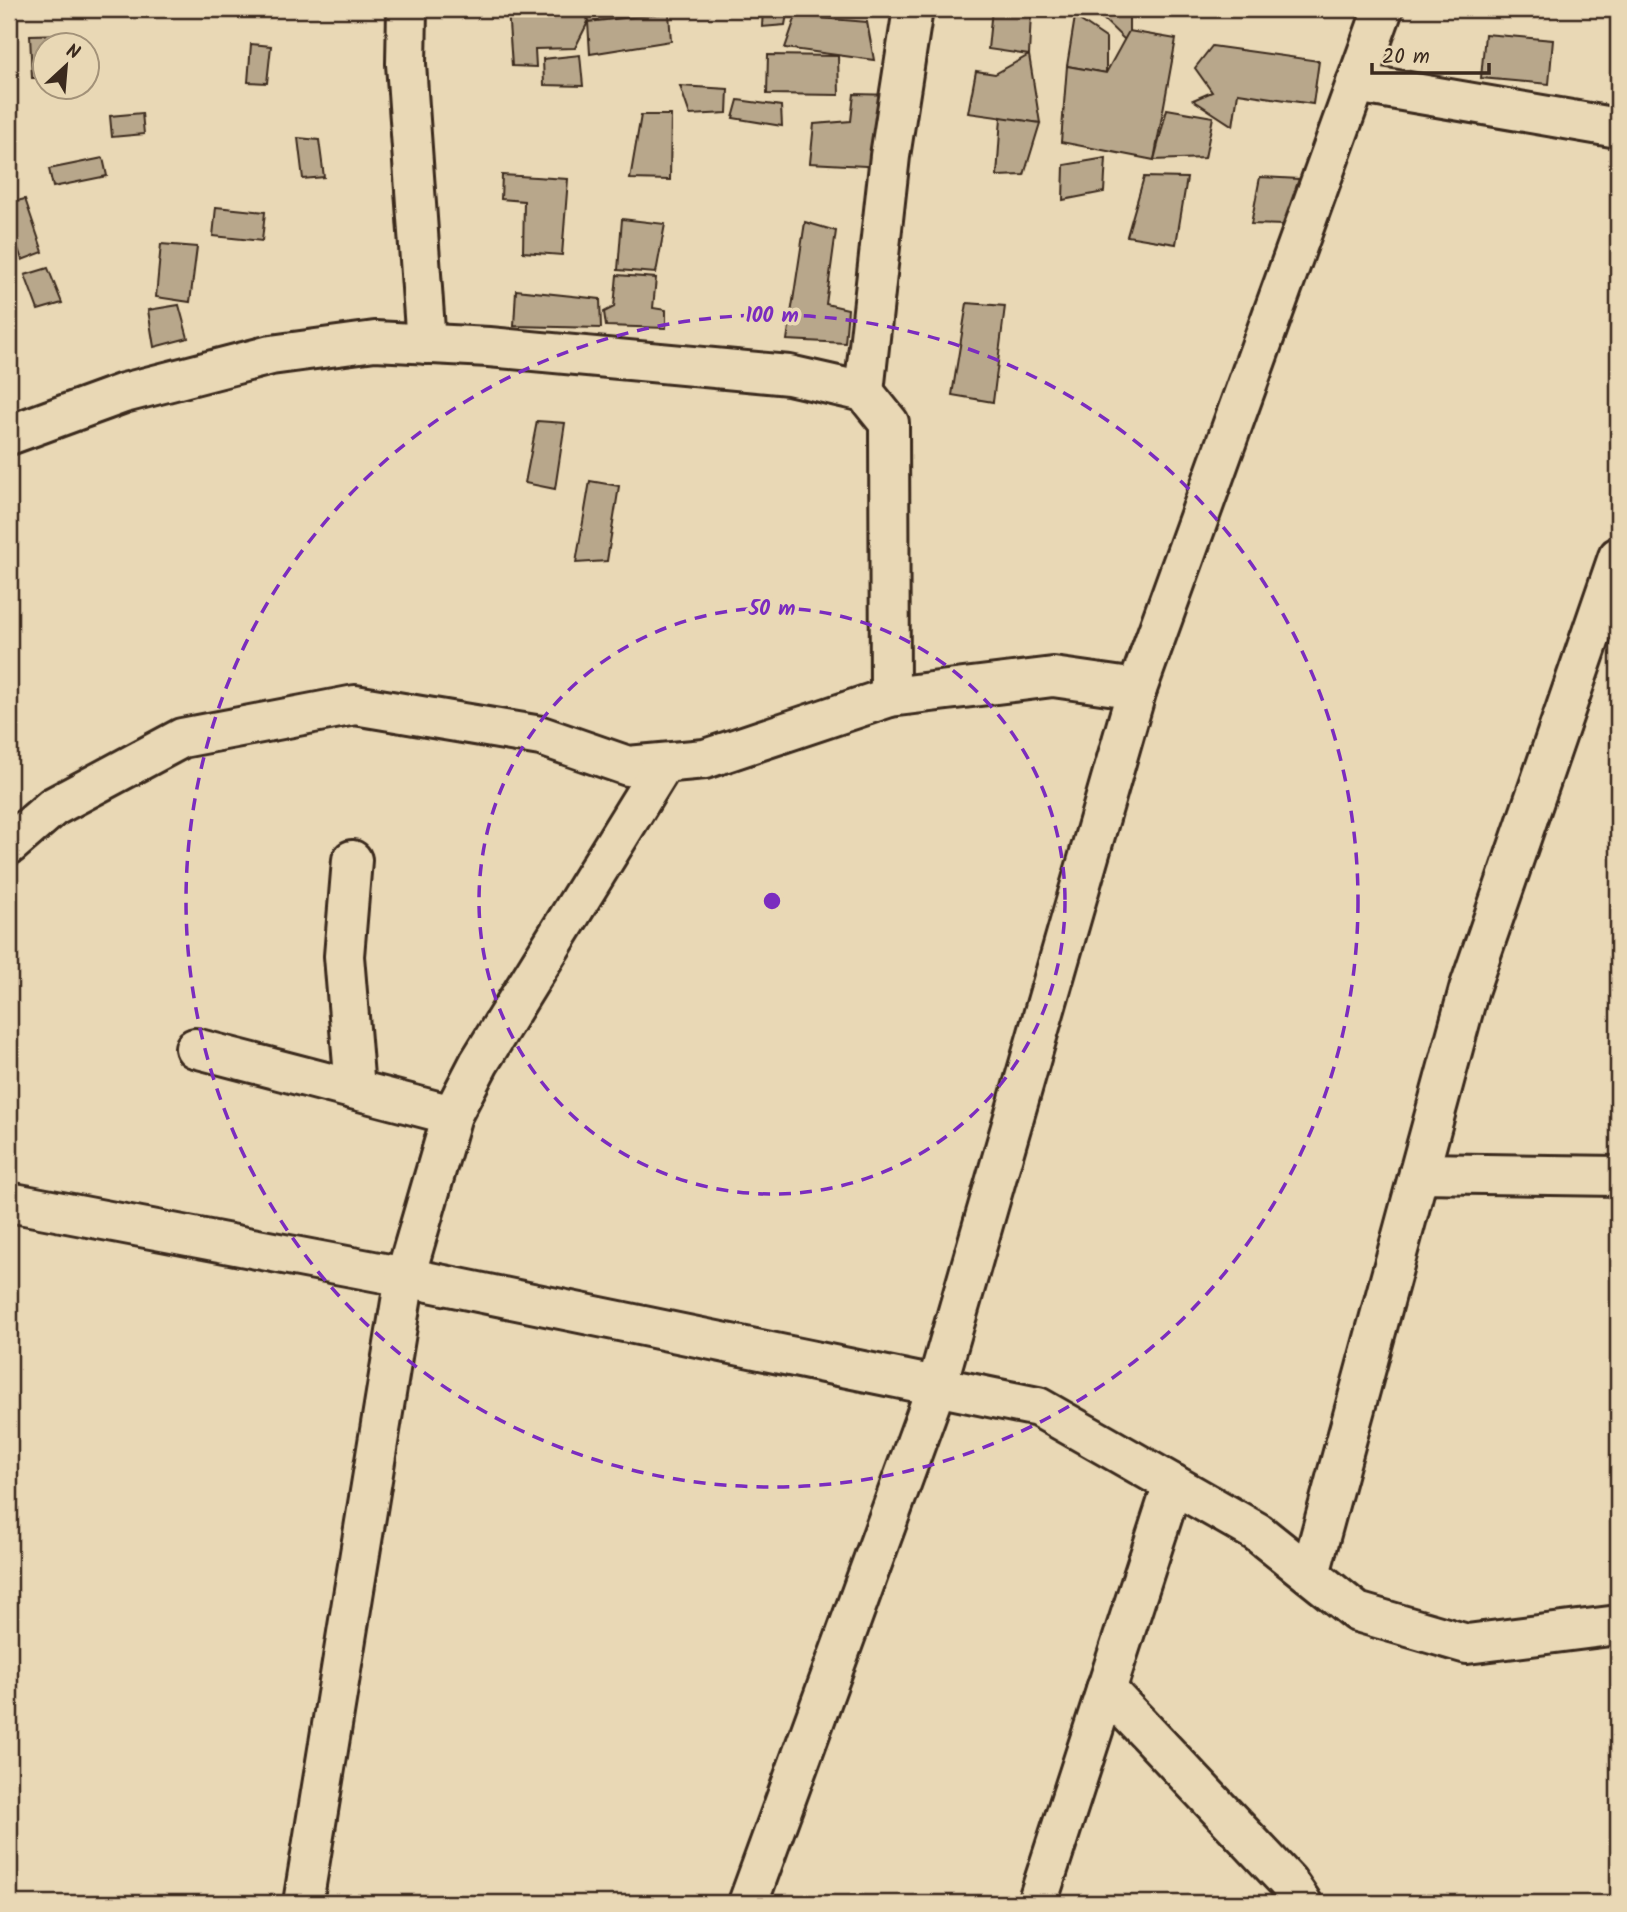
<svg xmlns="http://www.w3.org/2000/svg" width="1627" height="1912" font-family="Kalam,sans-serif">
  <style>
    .building { fill: #b8a78b; stroke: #3b2a1e; stroke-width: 2 }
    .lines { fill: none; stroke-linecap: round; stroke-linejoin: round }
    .minor-casing { stroke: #3b2a1e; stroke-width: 44 }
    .minor { stroke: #e9d8b5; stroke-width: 38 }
    .ring { fill: none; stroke: #7b2cbf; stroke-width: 3.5; stroke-dasharray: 12 9 }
    .centre { fill: #7b2cbf; stroke: #e9d8b5; stroke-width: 3.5 }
    .ring-label { font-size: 21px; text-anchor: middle; font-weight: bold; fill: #7b2cbf; stroke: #e9d8b5; stroke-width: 7; stroke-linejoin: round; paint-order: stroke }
  </style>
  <rect width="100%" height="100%" fill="#e9d8b5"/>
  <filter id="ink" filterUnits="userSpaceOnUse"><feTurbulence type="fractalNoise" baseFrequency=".0143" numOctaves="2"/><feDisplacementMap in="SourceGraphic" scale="14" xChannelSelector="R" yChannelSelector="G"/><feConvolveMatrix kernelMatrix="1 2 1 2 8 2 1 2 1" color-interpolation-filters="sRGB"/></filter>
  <g filter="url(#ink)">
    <g class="building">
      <polygon points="508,9 585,9 588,22 575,48 535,49 536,67 512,66"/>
      <polygon points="591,9 669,9 669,13 588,22"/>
      <polygon points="763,9 788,9 785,25 762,27"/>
      <polygon points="992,9 1011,9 1031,12 1029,55 988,49"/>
      <polygon points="1093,9 1129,9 1129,44"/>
      <polygon points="669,13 671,41 590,54 588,22"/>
      <polygon points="796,16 867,22 874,60 785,48"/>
      <polygon points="1075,17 1106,38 1106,73 1067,66"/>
      <polygon points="1129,31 1176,39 1154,160 1061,142 1067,66 1106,73"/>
      <polygon points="66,34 67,46 46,46 46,78 32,78 30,35"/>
      <polygon points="1485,34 1553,40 1549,84 1481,78"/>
      <polygon points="251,44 271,46 267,83 248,82"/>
      <polygon points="1212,46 1319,61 1313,104 1238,93 1233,126 1193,100 1212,92 1195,68"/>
      <polygon points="580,55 583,86 544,85 543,59"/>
      <polygon points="768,55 838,56 839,95 767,94"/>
      <polygon points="1029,55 1040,123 968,113 976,71 995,74"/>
      <polygon points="680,86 728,89 727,113 690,115"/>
      <polygon points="854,94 896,95 884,167 810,163 814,124 851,121"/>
      <polygon points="738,100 781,106 782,126 733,118"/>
      <polygon points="1167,109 1213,117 1205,158 1154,160"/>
      <polygon points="142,113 144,134 112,137 110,116"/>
      <polygon points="641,115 671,115 670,180 630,179"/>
      <polygon points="1001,117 1040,123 1024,175 997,176"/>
      <polygon points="298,138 319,140 324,177 303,179"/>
      <polygon points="103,158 107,176 53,187 49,169"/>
      <polygon points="1106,158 1104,192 1063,200 1064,165"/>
      <polygon points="502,175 568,179 562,255 523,252 524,201 501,199"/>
      <polygon points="1144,177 1187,178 1176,244 1127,236"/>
      <polygon points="1260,177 1299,179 1284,225 1251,224"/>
      <polygon points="25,199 43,252 22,260 9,222 9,203"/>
      <polygon points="216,207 265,212 262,241 213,236"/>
      <polygon points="622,219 665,224 656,273 618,270"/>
      <polygon points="805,222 836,231 826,304 848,309 845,343 787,340"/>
      <polygon points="161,244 197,247 190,302 156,297"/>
      <polygon points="48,268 62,303 38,310 25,275"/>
      <polygon points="617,275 656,278 653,308 666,310 666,328 606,326 604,312 614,307"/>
      <polygon points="516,290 600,299 601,328 514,326"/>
      <polygon points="967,303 1005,306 993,402 952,395"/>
      <polygon points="179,305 188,338 154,347 148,310"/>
      <polygon points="537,421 565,423 555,489 525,483"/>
      <polygon points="590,481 619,486 607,561 576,563"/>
    </g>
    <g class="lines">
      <defs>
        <g id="minor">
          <polyline points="407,9 406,64 426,344"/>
          <polyline points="1356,83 1618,128"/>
          <polyline points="864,392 890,156 913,9"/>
          <polyline points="9,435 124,393 271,355 375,341 489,347 789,375 864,392 889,423 890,697"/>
          <polyline points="9,845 53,807 182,738 355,705 541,736 628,766 705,759 890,697 1053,677 1137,689"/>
          <polyline points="352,860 344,956 355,1089"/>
          <polyline points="195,1048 452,1115"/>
          <polyline points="1419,1173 1618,1176"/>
          <polyline points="9,1202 405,1277 1038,1407 1257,1532 1357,1612 1467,1644 1618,1625"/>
          <polyline points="1310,1574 1469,989 1618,557"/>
          <polyline points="1106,1689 1287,1881 1302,1903"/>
          <polyline points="303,1903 405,1277 452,1115 479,1063 664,763"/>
          <polyline points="748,1903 936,1388 1137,689 1383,9"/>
          <polyline points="1037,1903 1173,1484"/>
        </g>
      </defs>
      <use href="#minor" class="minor-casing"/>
      <use href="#minor" class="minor"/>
    </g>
  </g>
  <g class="ring">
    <circle cx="772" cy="901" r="293"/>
    <circle cx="772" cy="901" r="586"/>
  </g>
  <circle cx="772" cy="901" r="10" class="centre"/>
  <g class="ring-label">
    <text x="772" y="322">100 m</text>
    <text x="772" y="615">50 m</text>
  </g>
  <rect width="1627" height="1912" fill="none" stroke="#e9d8b5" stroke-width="35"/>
  <rect x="18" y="18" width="1592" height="1877" fill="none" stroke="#3b2a1e" stroke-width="2.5" filter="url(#ink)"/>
  <g transform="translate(66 66) rotate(26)"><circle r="33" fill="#e9d8b5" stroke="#a39279" stroke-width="2"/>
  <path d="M0-5L12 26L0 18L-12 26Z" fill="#3b2a1e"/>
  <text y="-10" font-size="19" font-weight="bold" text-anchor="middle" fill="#3b2a1e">N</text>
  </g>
  <path d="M1372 63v10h117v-10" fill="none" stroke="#3b2a1e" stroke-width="3.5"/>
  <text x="1382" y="63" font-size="21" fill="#3b2a1e" stroke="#e9d8b5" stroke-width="5" paint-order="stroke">20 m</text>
</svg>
